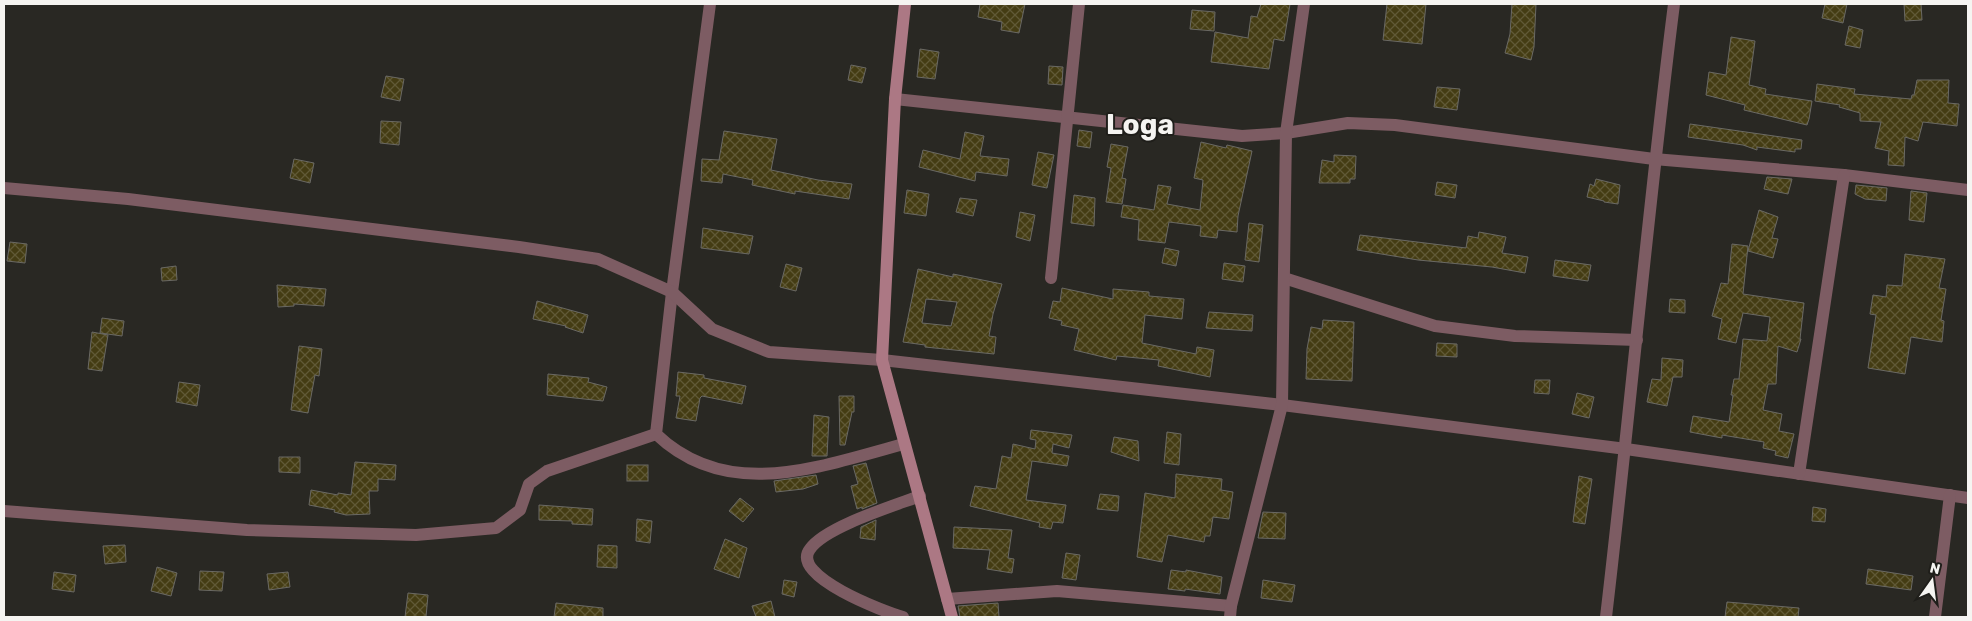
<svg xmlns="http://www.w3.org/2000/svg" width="1972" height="621" font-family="Rubik,sans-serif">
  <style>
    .building { fill: url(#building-cross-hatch); stroke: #6a6964; fill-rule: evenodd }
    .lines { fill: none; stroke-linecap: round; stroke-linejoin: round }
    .street { stroke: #7d5c63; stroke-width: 12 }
    .secondary { stroke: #ac7884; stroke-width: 12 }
    .labels { text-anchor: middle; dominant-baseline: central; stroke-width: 4; stroke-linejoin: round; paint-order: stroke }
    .town-label { font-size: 28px; font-weight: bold; fill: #f5f4f1; stroke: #1f1e1a }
  </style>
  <defs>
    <pattern id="building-cross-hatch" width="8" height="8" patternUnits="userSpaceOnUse" patternTransform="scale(1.25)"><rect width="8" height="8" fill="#443c13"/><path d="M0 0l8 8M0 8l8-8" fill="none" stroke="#605936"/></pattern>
  </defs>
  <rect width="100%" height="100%" fill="#292823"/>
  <g class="building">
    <polygon points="980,4 1025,4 1019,33 1001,30 1002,22 978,17"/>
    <polygon points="1261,4 1290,4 1284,41 1274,39 1269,69 1211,62 1215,32 1248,38 1251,16 1257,17"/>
    <polygon points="1387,4 1426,4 1422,44 1383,40"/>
    <polygon points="1512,4 1536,4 1534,47 1531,60 1505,53 1510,34"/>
    <polygon points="1825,4 1847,4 1843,23 1822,18"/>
    <polygon points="1904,4 1921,4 1922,20 1905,21"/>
    <polygon points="1192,10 1215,12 1214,31 1190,29"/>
    <polygon points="1849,26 1863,30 1860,48 1845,45"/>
    <polygon points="1731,37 1755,41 1749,85 1766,89 1765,94 1812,101 1809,119 1807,125 1744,110 1745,105 1706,95 1709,72 1726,75"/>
    <polygon points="920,49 939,52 935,79 917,77"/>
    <polygon points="851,65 866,68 862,83 848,80"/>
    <polygon points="1049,66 1063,67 1062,85 1048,84"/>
    <polygon points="386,76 404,79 400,101 381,97"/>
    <polygon points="1917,80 1949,80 1948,103 1959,104 1957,126 1923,122 1918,141 1905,137 1904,166 1888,165 1889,151 1875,148 1881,122 1860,121 1860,113 1839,107 1840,105 1815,101 1817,84 1855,89 1854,94 1911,99 1912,95 1914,95"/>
    <polygon points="1437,87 1460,89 1457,110 1434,107"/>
    <polygon points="381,121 401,122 399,145 380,143"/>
    <polygon points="1690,124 1802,140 1801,149 1795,149 1795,152 1757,147 1757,150 1743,145 1688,137"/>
    <polygon points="1079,130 1092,132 1090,148 1077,146"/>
    <polygon points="724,131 777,139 771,170 818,180 852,184 849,199 795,191 795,194 752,185 753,180 723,174 722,183 701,181 702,159 719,160"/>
    <polygon points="965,132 984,136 980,156 1009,159 1007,176 976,172 975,181 919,167 923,150 960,159"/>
    <polygon points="1201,142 1226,148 1227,145 1252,151 1238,216 1237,232 1218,230 1217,238 1200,236 1201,226 1169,222 1165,243 1138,240 1139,220 1121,217 1123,205 1154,210 1158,185 1171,187 1167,204 1200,210 1203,180 1194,178"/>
    <polygon points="1111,144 1128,147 1122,178 1126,179 1122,204 1106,202 1111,168 1107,167"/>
    <polygon points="1038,152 1054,155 1047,188 1032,185"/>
    <polygon points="1334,155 1356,156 1355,179 1350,179 1350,183 1319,183 1322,160 1334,162"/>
    <polygon points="294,159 314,163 310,183 290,178"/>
    <polygon points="1767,177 1792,179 1788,194 1764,189"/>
    <polygon points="1596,179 1620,185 1618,204 1604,202 1604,201 1587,197 1590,184 1594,186"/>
    <polygon points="1437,182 1457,185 1455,198 1435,195"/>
    <polygon points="1856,185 1887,188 1886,201 1865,199 1855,194"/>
    <polygon points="907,190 929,194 926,216 904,213"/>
    <polygon points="1911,191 1927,193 1924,222 1909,220"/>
    <polygon points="1074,195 1095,198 1094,226 1071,223"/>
    <polygon points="960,198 977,200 973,216 956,212"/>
    <polygon points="1759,210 1778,217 1772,238 1778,239 1773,258 1748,251"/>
    <polygon points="1020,212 1035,215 1030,241 1016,237"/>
    <polygon points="1249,223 1263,225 1259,262 1245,260"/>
    <polygon points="703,228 753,236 749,254 701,248"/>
    <polygon points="1479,232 1506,237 1502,253 1528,257 1525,273 1492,267 1418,260 1357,250 1360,235 1466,248 1468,236 1478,238"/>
    <polygon points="10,242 27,244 25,263 7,261"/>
    <polygon points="1732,244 1748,246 1743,294 1804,303 1800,339 1801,339 1797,352 1778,346 1776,384 1768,384 1763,410 1782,414 1779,431 1794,434 1788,458 1775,455 1776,451 1763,448 1764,442 1722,435 1722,438 1690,432 1693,416 1729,422 1733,395 1731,395 1734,379 1739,379 1743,339 1767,341 1770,317 1743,313 1736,343 1718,339 1722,319 1712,316 1721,283 1728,284"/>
    <polygon points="1165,248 1179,251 1176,266 1162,263"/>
    <polygon points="1905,254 1945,259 1939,288 1946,289 1941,320 1944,321 1942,342 1911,337 1905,374 1868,368 1876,315 1870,314 1873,295 1886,297 1887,285 1902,286"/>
    <polygon points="1555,260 1591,265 1588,281 1553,276"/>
    <polygon points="1224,263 1245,266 1243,282 1222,279"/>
    <polygon points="786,264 802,268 796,291 780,287"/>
    <polygon points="176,266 177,280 162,281 161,268"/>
    <path d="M918,269L953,277V274L1002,284L993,314L989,336L996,337L994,354L925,347V345L903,342ZM926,299L957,302L951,326L922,323Z"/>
    <polygon points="277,285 326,289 324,306 294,304 294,306 278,307"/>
    <polygon points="1062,288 1113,299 1113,289 1149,292 1149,296 1184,299 1182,319 1145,315 1142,343 1196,354 1197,347 1214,350 1210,377 1158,366 1159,360 1117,356 1116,360 1074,350 1079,329 1061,325 1062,321 1049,318 1053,301 1060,302"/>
    <polygon points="1670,299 1685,300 1685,313 1669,312"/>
    <polygon points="537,301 588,315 583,333 565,327 566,326 533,319"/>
    <polygon points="1209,312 1253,315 1252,331 1206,328"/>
    <polygon points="102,318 124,321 122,336 100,333"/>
    <polygon points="1323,320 1354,322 1352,381 1306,379 1307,349 1311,327 1322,329"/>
    <polygon points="92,332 108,335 102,371 88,369"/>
    <polygon points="1437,343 1457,344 1457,357 1436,356"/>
    <polygon points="299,346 322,349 319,376 315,375 308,413 291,410"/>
    <polygon points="1662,358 1683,360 1682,377 1673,377 1667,406 1647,402 1652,379 1661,380"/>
    <polygon points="678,372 704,375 704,378 746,386 742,404 702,396 700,398 696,421 676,418 680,396 676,396"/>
    <polygon points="548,374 589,378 588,382 607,387 603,401 547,395"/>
    <polygon points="1535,380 1550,380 1549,394 1534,393"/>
    <polygon points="179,382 200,385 197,406 176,402"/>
    <polygon points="1577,393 1594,397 1589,418 1572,414"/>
    <polygon points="839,396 854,396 854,412 852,412 845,445 840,445"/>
    <polygon points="814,415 829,417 827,456 812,456"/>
    <polygon points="1031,430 1072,435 1069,448 1053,444 1052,453 1069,456 1067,466 1032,461 1026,500 1066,505 1063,523 1053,522 1051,529 1039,527 1040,523 970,506 975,486 996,489 1002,456 1011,458 1013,444 1035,449 1036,440 1030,439"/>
    <polygon points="1167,432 1181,434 1179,465 1164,463"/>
    <polygon points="1114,437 1138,441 1139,461 1111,452"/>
    <polygon points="279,457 300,457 300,473 279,472"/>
    <polygon points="355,462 396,465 395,480 378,479 378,491 369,491 370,514 346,515 334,512 335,510 309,505 311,490 338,495 338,493 351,495"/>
    <polygon points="866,463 877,503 862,509 862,507 857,509 851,486 858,484 853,466"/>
    <rect x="627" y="465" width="21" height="16"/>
    <polygon points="1176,474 1222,479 1221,490 1233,492 1229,519 1213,517 1210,536 1205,536 1204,542 1168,535 1162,562 1137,557 1145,493 1175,498"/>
    <polygon points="816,475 818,484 803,489 776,492 774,481"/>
    <polygon points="1579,476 1592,479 1585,524 1573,522"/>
    <polygon points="1100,494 1119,496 1118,511 1097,509"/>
    <polygon points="740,498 754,509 743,522 729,511"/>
    <polygon points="539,505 593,509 592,525 572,524 572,521 539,520"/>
    <polygon points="1813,507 1826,509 1825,522 1812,521"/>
    <polygon points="1263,512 1286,513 1285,539 1258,538"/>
    <polygon points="637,519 652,521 650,543 636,541"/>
    <polygon points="876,520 875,540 860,538 861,527"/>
    <polygon points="954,527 1012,530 1008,558 1014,559 1012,573 987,569 990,550 953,548"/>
    <polygon points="725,539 747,548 739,578 714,569"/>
    <polygon points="125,545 126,562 105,564 103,546"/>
    <polygon points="598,545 617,546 617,568 597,567"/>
    <polygon points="1066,553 1080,555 1076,580 1062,578"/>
    <polygon points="157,567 177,573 171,596 151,591"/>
    <polygon points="1868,569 1913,576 1911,590 1866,584"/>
    <polygon points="1171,570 1186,572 1186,570 1222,577 1220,594 1185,589 1185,591 1168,589"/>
    <polygon points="200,571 224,572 222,591 199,590"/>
    <polygon points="54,572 76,575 74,592 52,589"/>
    <polygon points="288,572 290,587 269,590 267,574"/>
    <polygon points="784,580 797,582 794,597 782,594"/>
    <polygon points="1263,580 1295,585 1292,602 1261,598"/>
    <polygon points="408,593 428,595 426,617 405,617"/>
    <polygon points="771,601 775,617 756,617 752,606"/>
    <polygon points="1727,602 1799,608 1798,617 1725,617"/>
    <polygon points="556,603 603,608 603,617 554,617"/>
    <polygon points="998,603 999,617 960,617 958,606"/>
  </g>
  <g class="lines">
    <g class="street">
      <path d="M710,4L672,292L656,434C728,503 821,466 904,444"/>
      <polyline points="895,99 1242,136 1286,133 1348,123 1395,125 1654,159 1844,175 1968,190"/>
      <polyline points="4,188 128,199 519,247 598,259 672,292 712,329 769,352 882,360 1282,405 1626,449 1968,498"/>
      <polyline points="1051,278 1079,4"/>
      <polyline points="1284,278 1435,326 1515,336 1637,340"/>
      <polyline points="1799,474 1844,175"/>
      <polyline points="4,511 247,530 416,535 496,528 520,510 529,484 547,471 656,434"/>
      <polyline points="947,599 1057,591 1231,606"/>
      <path d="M903,617C885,612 789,576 810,549C825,527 893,506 920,496"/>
      <polyline points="1230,617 1231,606 1282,405 1286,133 1304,4"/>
      <path d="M1606,617C1630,413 1648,208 1674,4"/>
      <polyline points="1935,617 1950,495"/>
    </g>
    <polyline class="secondary" points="905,4 895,99 882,360 952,617"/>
  </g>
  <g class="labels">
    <g class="town-label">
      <text x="1140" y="124">Loga</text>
    </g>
  </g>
  <rect width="1972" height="621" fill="none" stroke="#f5f4f1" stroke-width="10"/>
  <g transform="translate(1932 581) rotate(14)" stroke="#1f1e1a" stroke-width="4" paint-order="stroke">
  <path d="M0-4L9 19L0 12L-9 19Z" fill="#f5f4f1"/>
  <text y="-8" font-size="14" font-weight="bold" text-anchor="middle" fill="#f5f4f1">N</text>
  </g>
</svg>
